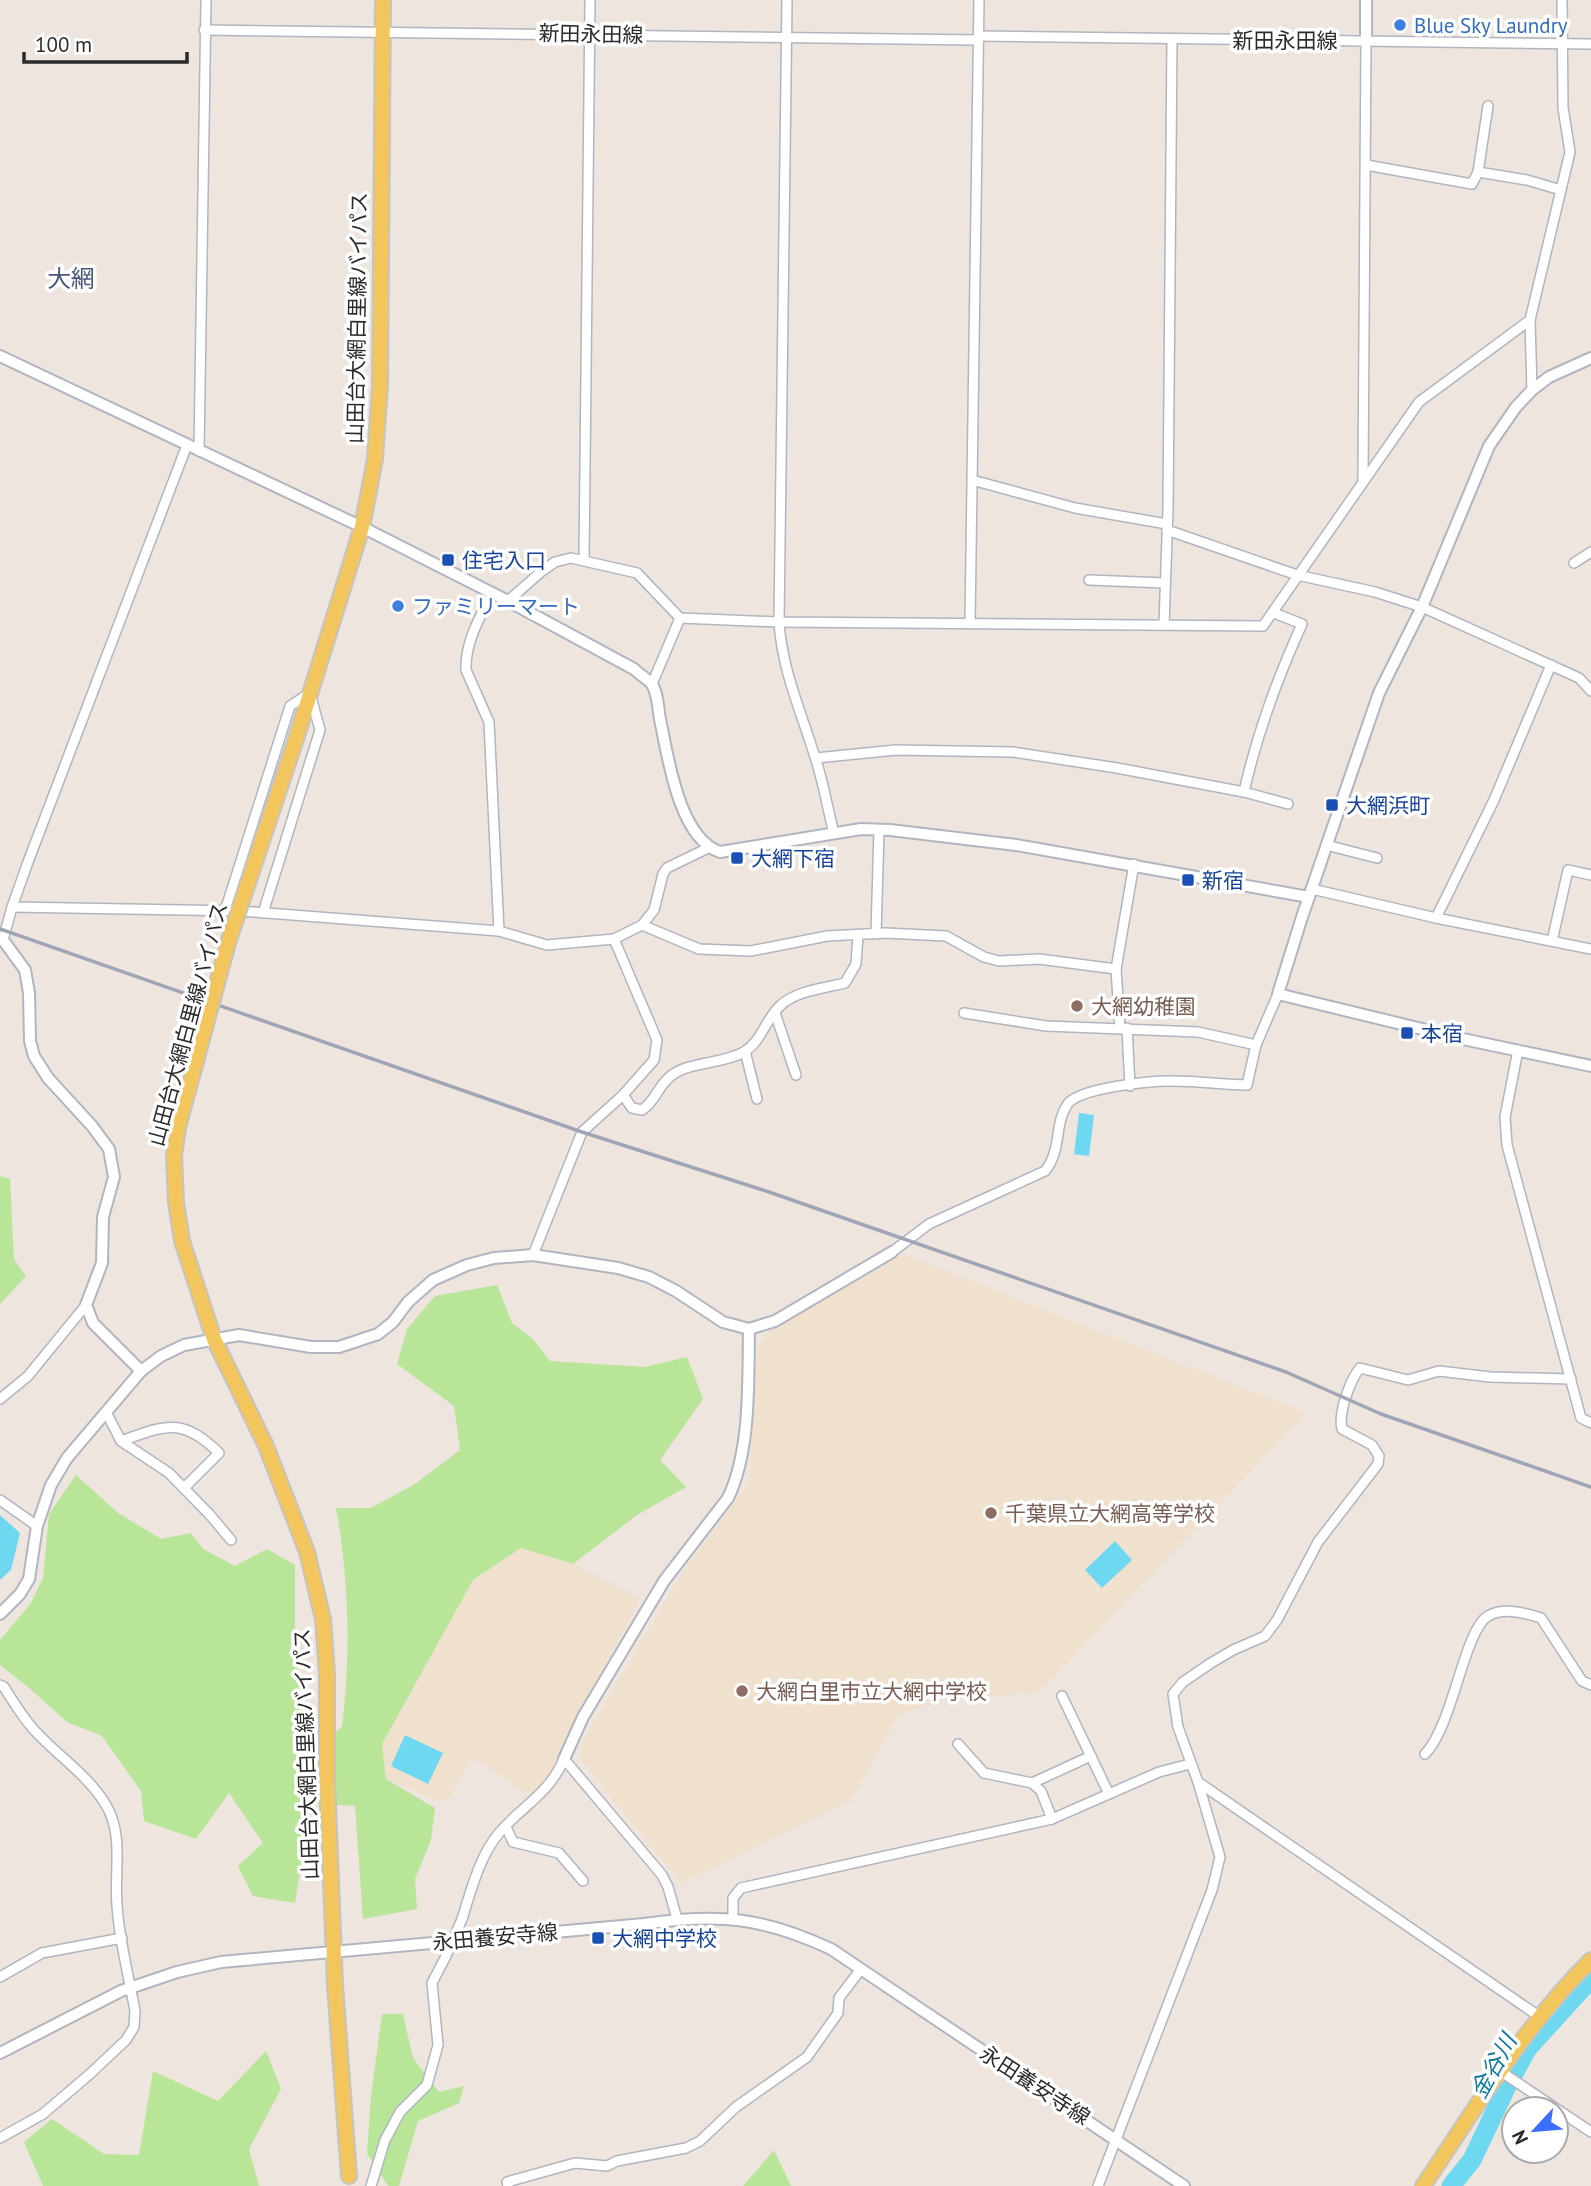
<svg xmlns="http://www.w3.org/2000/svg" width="1591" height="2186" font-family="'PT Sans','Noto Sans JP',sans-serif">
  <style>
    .education { fill: #efe1cd }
    .green { fill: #b9e599 }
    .water { fill: #6fd8f1 }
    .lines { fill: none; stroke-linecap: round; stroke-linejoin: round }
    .river { stroke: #6fd8f1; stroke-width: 19 }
    .minor-casing { stroke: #b1b5bf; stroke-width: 12 }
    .tertiary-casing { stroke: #b1b5bf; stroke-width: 14 }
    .primary-casing { stroke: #c4c4c4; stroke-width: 18 }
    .minor { stroke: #fff; stroke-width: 9 }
    .tertiary { stroke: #fff; stroke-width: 10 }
    .primary { stroke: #f3c55d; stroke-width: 14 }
    .rail { stroke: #a0a5b6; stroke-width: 3.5 }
    .minor-bridge-casing { stroke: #b1b5bf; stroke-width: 12; stroke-linecap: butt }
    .primary-bridge-casing { stroke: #c4c4c4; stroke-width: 18; stroke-linecap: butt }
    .minor-bridge { stroke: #fff; stroke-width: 9 }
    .primary-bridge { stroke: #f3c55d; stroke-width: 14 }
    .shop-dot { fill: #3f7fe0; stroke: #fff; stroke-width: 2.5 }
    .transit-dot { fill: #1a4fb4; stroke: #fff; stroke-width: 2.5 }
    .education-dot { fill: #8d6e63; stroke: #fff; stroke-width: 2.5 }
    .labels { text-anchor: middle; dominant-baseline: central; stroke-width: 7; stroke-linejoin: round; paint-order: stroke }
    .shop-label { font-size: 21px; fill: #366cbe; stroke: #fff; text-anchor: start }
    .street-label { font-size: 21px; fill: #2b2b2b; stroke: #fff }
    .transit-label { font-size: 21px; fill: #164399; stroke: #fff; text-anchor: start }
    .education-label { font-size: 21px; fill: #785e54; stroke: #fff; text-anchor: start }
    .water-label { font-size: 23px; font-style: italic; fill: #0b789f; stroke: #fff }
    .quarter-label { font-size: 24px; fill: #4b577d; stroke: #fff }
  </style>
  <rect width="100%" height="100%" fill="#ede5de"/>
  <g class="education">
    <polygon points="903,1254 1306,1413 1038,1693 948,1699 899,1714 850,1802 681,1883 579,1758 582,1742 682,1573 749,1484 758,1347 767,1333"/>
    <polygon points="521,1548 573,1564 640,1598 548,1778 530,1795 471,1757 451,1796 439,1801 386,1779 382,1744 473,1581"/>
  </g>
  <g class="green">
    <polygon points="0,1176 10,1179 14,1259 26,1276 0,1304"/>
    <path d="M497,1285L512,1323L533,1339L550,1361L645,1367L687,1357L703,1399L660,1460L686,1487L637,1515L573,1564L521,1548L473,1580L382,1744L386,1779L435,1808L431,1840L415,1879L417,1909L363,1919L355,1806L311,1803L295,1903L253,1896L238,1866L263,1843L229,1793L196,1839L144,1821L141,1791L102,1736L67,1722L28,1687L0,1665V1640L31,1603L43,1578L49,1514L76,1475L118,1513L161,1539L191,1533L203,1549L235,1566L267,1549L295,1565V1656L311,1749L342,1727C351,1654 349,1580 336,1508H371L415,1484L460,1450L454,1406L397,1364L407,1329L435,1296Z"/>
    <polygon points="382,2014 403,2014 413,2058 439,2092 464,2086 459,2103 418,2121 399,2186 388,2186 367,2153 371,2096"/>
    <polygon points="266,2051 281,2089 249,2149 259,2186 43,2186 24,2142 52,2119 104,2154 139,2155 153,2071 218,2101"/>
    <polygon points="774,2150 791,2186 743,2186 744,2185"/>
  </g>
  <g class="water">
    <polygon points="1079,1113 1094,1115 1089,1156 1074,1154"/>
    <polygon points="0,1515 20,1533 11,1570 0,1580"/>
    <polygon points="1115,1541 1132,1560 1102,1588 1085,1570"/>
    <polygon points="405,1735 443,1753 428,1784 391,1766"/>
  </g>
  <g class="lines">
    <polyline class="river" points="1451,2186 1472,2160 1508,2084 1528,2048 1591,1979"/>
    <defs>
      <g id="minor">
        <path d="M787,0L779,622C782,669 800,709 814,754C823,779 827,807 834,833"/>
        <polyline points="204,30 978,40"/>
        <polyline points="978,36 1591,44"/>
        <polyline points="1366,165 1472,184 1478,172 1488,106"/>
        <polyline points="1478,172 1527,180 1561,190"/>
        <polyline points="1532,390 1530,320 1570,152 1563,108 1562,0"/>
        <polyline points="199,451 206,0"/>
        <polyline points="1363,479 1366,40"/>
        <polyline points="972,480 1075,508 1167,524"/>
        <polyline points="1167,530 1297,575 1375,592 1422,607 1579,678 1591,691"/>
        <polyline points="584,560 590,0"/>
        <polyline points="1574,563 1591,552"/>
        <polyline points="1089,580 1165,583"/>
        <path d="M492,593C480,617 465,642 466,670L489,722L499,931"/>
        <polyline points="508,601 542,571 555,562 571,558 637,573 680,618 779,622 1263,626 1419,402 1530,320"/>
        <polyline points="970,623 979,0"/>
        <polyline points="1164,625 1168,509 1172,39"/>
        <polyline points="652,684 680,618"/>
        <polyline points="816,758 896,750 1013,752 1117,768 1244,792 1288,804"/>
        <path d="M1244,792C1257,734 1277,679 1302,624L1274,613"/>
        <polyline points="1326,845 1377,858"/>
        <polyline points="1312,889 1436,918 1591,949"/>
        <polyline points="12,907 240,911 499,931 547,945 614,939 642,925 654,910 663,874 667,868 708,848"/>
        <polyline points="225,911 290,706 310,693 320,730 263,913"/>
        <polyline points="1436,918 1494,800 1551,665"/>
        <polyline points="642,925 699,949 751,951 827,936 885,933 946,936 984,957 999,961 1039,959 1116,969"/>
        <polyline points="876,934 879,830"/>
        <polyline points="0,940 3,940 12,907 28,862 187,445"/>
        <polyline points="1552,941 1568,870 1591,875"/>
        <polyline points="775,1013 796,1075"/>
        <polyline points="964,1013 1046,1026 1198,1032 1256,1045"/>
        <polyline points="1120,1028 1116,969 1134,864"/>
        <polyline points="1127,1028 1130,1086"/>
        <polyline points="1518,1050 1505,1117 1507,1145 1581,1418 1591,1423"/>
        <polyline points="745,1051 757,1099"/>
        <path d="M623,1095L632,1108L642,1110C656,1101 658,1085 672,1075C692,1061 723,1064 744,1052C762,1041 765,1020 780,1006C795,991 824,988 845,983L856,964L858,935"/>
        <path d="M892,1252L929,1224L1045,1171C1062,1150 1054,1125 1067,1105C1077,1088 1150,1081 1170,1081C1196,1081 1221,1084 1247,1085L1256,1045L1278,994"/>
        <polyline points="533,1255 582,1132 623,1095 654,1060 657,1040 614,939"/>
        <polyline points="0,1399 28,1376 86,1305"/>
        <polyline points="106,1412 121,1441 169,1473 210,1515 231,1540"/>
        <path d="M121,1441C166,1425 182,1417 219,1453L184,1488"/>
        <polyline points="0,1500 37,1526"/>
        <path d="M0,1685L4,1687C14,1703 23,1718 35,1731C58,1756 88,1775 106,1805C124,1835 114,1872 117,1905C119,1940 129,1977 135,2011L134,2027L126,2040L91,2073L43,2114L0,2138"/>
        <polyline points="1062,1696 1109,1794"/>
        <polyline points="958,1744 984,1773 1032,1783 1041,1791 1052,1819"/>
        <path d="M1425,1754C1453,1726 1464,1630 1488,1616C1504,1607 1525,1613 1541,1618L1582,1681L1591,1685"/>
        <polyline points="1198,1782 1540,2017"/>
        <polyline points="1032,1783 1091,1756"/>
        <polyline points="506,1827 513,1842 559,1853 583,1881"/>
        <path d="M462,1919C471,1891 479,1857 499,1833C522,1806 549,1794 564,1759L662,1875L668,1887L677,1919"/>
        <polyline points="733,1919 733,1898 741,1888 1052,1819 1159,1772 1190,1764"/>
        <polyline points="0,1977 42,1953 122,1938"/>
        <polyline points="1500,2071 1591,2132"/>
        <polyline points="371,2186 385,2140 400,2112 427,2085 438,2045 432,1983 446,1956"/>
        <polyline points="508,2186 507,2182 575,2163 607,2166 617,2161 686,2148 700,2141 736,2107 807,2057 838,2013 839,1998 861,1969"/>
        <path d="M1098,2186L1212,1890L1220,1857L1198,1782L1178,1727L1173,1694L1183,1682L1211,1663L1233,1650L1265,1636L1277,1620L1318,1542L1378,1464L1379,1456L1372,1445L1342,1429C1338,1413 1350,1380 1360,1368L1408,1380L1439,1371L1490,1377L1571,1379"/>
      </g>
      <g id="tertiary">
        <polyline points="1366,40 1366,0"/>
        <path d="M0,356L362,527L508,601L634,669C639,674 646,678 651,683C658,692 658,709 660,719C668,758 679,838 720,852L861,829L890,830L1016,845L1309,897"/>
        <polyline points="1591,358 1549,377 1532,390 1516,407 1489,446 1422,607 1379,693 1302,917 1278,994 1463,1039 1591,1066"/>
        <polyline points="3,940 25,970 29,993 30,1041 34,1056 48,1078 92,1126 109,1149 114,1177 103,1217 102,1263 86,1305 93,1323 141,1371"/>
        <polyline points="0,1614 20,1594 29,1579 37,1526 51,1485 67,1458 141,1371 161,1356 184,1345 239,1335 311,1347 339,1347 378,1334 393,1322 408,1302 433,1280 467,1265 494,1258 533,1255 618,1268 649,1277 676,1291 723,1322 749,1329 775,1321 892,1252"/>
        <path d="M564,1759L583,1717L664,1581L728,1498C751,1450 748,1382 749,1329"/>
        <path d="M0,2053L121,1991L177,1972L221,1962L644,1924C719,1913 762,1917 831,1949L1184,2186"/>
      </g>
      <g id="primary">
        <polyline points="296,739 362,527 375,459 380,386 383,0"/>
        <polyline points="178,1128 174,1156 176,1202 182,1241 214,1339 266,1446 307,1552 323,1619 327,1674 327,1778 335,1985 349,2176"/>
        <path d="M1423,2186C1476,2108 1524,2026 1591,1960"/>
      </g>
    </defs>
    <use href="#minor" class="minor-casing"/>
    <use href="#tertiary" class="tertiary-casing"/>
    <use href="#primary" class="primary-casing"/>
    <use href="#minor" class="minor"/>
    <use href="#tertiary" class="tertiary"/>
    <use href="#primary" class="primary"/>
    <polyline class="rail" points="0,929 582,1132 769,1192 1286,1372 1381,1414 1591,1487"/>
    <defs>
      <polyline id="minor-bridge" points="446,1956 462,1919"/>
      <polyline id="primary-bridge" points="178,1128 228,943 296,739"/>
    </defs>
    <use href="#minor-bridge" class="minor-bridge-casing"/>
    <use href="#primary-bridge" class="primary-bridge-casing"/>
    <use href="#minor-bridge" class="minor-bridge"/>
    <use href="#primary-bridge" class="primary-bridge"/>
  </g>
  <g class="shop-dot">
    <circle cx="1400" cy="25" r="7"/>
    <circle cx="398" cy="606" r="7"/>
  </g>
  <g class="transit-dot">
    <rect x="441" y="553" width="14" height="14" rx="3.5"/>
    <rect x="1325" y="798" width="14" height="14" rx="3.5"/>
    <rect x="730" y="851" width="14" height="14" rx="3.5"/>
    <rect x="1181" y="873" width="14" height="14" rx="3.5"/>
    <rect x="1400" y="1026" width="14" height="14" rx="3.5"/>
    <rect x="591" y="1931" width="14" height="14" rx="3.5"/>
  </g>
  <g class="education-dot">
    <circle cx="1077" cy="1006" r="7"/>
    <circle cx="991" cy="1513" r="7"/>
    <circle cx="742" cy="1691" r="7"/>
  </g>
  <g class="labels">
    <g class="shop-label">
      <text x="1414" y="25">Blue Sky Laundry</text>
      <text x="412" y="606">ファミリーマート</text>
    </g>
    <g class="street-label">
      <text transform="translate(591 34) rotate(1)">新田永田線</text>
      <text x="1285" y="40">新田永田線</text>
      <text transform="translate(357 318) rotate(-89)">山田台大網白里線バイパス</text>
      <text transform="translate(188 1024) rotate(-75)">山田台大網白里線バイパス</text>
      <text transform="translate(306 1754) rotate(-92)">山田台大網白里線バイパス</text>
      <text transform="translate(495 1937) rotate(-5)">永田養安寺線</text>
      <text transform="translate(1035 2085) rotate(33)">永田養安寺線</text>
    </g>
    <g class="transit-label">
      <text x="462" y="560">住宅入口</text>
      <text x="1346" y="805">大網浜町</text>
      <text x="751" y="858">大網下宿</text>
      <text x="1202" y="880">新宿</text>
      <text x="1421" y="1033">本宿</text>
      <text x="612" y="1938">大網中学校</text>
    </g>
    <g class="education-label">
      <text x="1091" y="1006">大網幼稚園</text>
      <text x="1005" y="1513">千葉県立大網高等学校</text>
      <text x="756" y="1691">大網白里市立大網中学校</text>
    </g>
    <g class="water-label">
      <text transform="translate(1493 2066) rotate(-61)">金谷川</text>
    </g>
    <g class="quarter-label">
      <text x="71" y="278">大網</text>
    </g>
  </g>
  <g transform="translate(1535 2130) rotate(244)"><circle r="33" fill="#ffffff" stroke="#aaaaaa" stroke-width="2"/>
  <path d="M0-5L12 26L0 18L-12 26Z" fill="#3b6efc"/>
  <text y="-10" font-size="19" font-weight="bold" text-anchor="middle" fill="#2b2b2b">N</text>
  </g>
  <path d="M24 52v10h163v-10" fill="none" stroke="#2b2b2b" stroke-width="3.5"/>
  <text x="35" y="52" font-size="21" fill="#2b2b2b" stroke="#ffffff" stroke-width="5" paint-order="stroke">100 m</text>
</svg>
